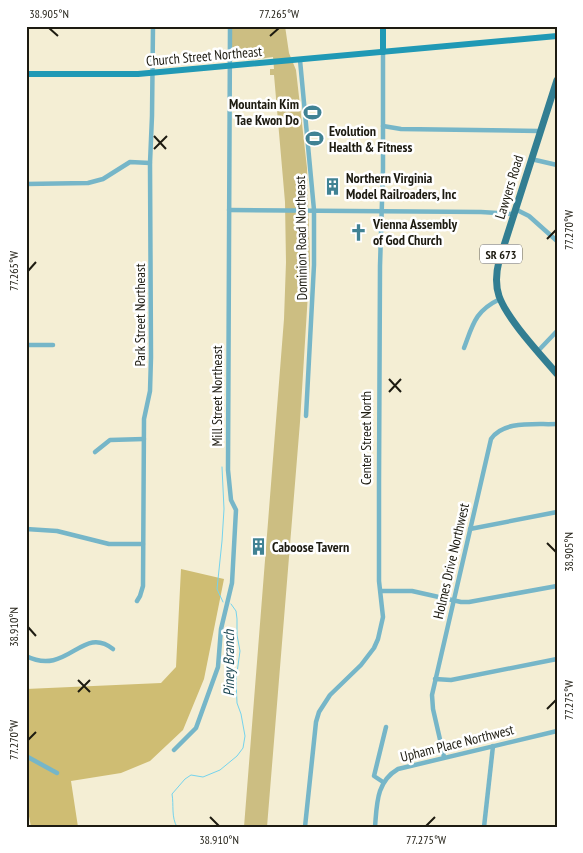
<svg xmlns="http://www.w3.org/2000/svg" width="583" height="853" font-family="'PT Sans Narrow',sans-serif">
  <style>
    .green { fill: #ccbe82 }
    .forest { fill: #cfbd73 }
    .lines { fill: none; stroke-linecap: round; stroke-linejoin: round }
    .stream { stroke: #74d3ed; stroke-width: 1 }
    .street { stroke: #76b6c8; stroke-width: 4.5 }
    .secondary { stroke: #2099b5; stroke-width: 6 }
    .primary { stroke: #327e92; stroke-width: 7 }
    .ticks { fill: none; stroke: #1d1b11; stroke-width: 2 }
    .labels { text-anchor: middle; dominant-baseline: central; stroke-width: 5; stroke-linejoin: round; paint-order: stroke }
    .shield { fill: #fff; stroke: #615f58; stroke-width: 1 }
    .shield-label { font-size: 12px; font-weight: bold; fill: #1d1b11 }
    .street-label { font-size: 14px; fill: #1d1b11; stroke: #fff }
    .poi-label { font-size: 14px; font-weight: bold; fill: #1d1b11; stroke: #fff; text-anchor: start }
    .water-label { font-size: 15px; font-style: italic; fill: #204a56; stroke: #fff }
    .neatline { fill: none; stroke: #1d1b11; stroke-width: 2 }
    .ticks-label { font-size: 12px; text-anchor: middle; fill: #1d1b11 }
  </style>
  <rect width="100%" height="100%" fill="#f4eed4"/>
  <path class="green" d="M232,26H285L289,53L296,70L307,168L310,261L300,422L267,827H244L284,319L286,262L285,202L274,75H270V69H274L273,57C263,58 235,65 231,51C230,44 232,34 232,26Z"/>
  <polygon class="forest" points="181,569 224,579 204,679 183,730 150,761 121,773 71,781 78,827 31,827 26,800 26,689 161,683 176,667"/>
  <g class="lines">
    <g class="stream">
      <polyline points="222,467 224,509 222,541 217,589 223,602"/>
      <path d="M177,827C171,817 174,805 172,794L185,779L191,775L203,777L220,770L237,756L243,748L245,736L241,714L237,703L236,680L240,651L237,635V619L236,611L231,604"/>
    </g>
    <g class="street">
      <polyline points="300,60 314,210 314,265 306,416"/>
      <polyline points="383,126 401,129 539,131"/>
      <polyline points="531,159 557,165"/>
      <polyline points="26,184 88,183 103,179 130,162 150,163"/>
      <polyline points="515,209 529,216 557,241"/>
      <polyline points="229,210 481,212 514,214"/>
      <polyline points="26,345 53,345"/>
      <path d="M464,348C473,324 475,311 500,299"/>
      <polyline points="538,351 557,331"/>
      <polyline points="95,452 110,440 144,439"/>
      <polyline points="26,529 57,531 109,544 143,544"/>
      <polyline points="470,529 557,512"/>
      <polyline points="381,591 412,591 461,602 469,602 557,586"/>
      <polyline points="137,601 140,596 143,586 144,419 150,391 151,357 150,163 152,116 153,26"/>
      <path d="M26,656C68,677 82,624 113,649"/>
      <polyline points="435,679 451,680 557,659"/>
      <polyline points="174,750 196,728 218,667 221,629 232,583 236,510 231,500 228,470 230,26"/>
      <polyline points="26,756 57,773"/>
      <path d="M444,757L433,709L432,695L491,439C503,420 536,425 557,424"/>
      <polyline points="383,782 374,776 386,727"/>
      <polyline points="305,827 316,722 319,712 330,695 361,665 374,648 378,639 383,617 379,581 379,482 380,266 383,169 383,52"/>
      <path d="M375,827C377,804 376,782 398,769L557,731"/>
      <polyline points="484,827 493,746"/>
    </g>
    <g class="secondary">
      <polyline points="383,52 383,26"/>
      <polyline points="26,74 138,74 557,36"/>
    </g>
    <path class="primary" d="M557,80L499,261C496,273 495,284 499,296C507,319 540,354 557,374"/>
  </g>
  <path class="ticks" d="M49,28L58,36M270,36L279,28M154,136L166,149M154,149L167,136M547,239L556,230M28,271L36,262M389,379L401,392M389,392L401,379M547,543L556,552M28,627L36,636M78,680L90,692M78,692L90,680M547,709L556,700M28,740L36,732M210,817L219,826M426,826L435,817"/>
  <defs>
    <symbol id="stadium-bare" viewBox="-9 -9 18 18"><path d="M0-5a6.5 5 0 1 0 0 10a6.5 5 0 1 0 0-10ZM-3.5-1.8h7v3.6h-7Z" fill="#408294" stroke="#fff" stroke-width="2.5" paint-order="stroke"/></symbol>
    <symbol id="building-bare" viewBox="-9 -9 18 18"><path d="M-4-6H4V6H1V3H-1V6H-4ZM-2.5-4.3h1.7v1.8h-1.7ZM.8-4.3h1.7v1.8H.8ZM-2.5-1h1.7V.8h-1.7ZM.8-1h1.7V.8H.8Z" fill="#408294" stroke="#fff" stroke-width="2.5" paint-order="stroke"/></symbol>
    <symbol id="church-bare" viewBox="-9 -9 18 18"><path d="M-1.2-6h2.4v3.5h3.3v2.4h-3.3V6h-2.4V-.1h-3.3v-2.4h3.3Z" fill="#408294" stroke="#fff" stroke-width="2.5" paint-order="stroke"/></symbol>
  </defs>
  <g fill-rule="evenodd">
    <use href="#stadium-bare" x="300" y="100" width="25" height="25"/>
    <use href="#stadium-bare" x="302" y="126" width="25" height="25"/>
    <use href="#building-bare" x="320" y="174" width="25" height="25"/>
    <use href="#church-bare" x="346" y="220" width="25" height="25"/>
    <use href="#building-bare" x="246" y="534" width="25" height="25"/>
  </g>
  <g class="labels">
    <rect class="shield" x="480" y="244.5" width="42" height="19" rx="4"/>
    <g class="shield-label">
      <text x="501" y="254">SR 673</text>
    </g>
    <g class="street-label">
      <text transform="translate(204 56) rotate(-5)">Church Street Northeast</text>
      <text transform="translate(509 187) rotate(-73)">Lawyers Road</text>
      <text transform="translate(301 238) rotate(-91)">Dominion Road Northeast</text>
      <text transform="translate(140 315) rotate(-90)">Park Street Northeast</text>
      <text transform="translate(217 396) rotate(-90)">Mill Street Northeast</text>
      <text transform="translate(366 438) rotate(-90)">Center Street North</text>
      <text transform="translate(451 561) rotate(-77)">Holmes Drive Northwest</text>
      <text transform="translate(457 743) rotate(-14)">Upham Place Northwest</text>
    </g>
    <g class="poi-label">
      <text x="299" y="104" text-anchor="end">Mountain Kim<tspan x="299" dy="16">Tae Kwon Do</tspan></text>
      <text x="329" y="131">Evolution<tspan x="329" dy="16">Health &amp; Fitness</tspan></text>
      <text x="346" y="178">Northern Virginia<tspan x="346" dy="16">Model Railroaders, Inc</tspan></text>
      <text x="373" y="224">Vienna Assembly<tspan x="373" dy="16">of God Church</tspan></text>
      <text x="272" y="547">Caboose Tavern</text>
    </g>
    <g class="water-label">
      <text transform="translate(228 663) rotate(-90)">Piney Branch</text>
    </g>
  </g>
  <rect width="583" height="853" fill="none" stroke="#ffffff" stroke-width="55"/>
  <rect x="28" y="28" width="528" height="798" class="neatline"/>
  <g class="ticks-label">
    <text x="49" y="18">38.905°N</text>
    <text x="279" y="18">77.265°W</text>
    <text transform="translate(569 230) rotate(-90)" y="4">77.270°W</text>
    <text transform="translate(14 271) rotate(-90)" y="4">77.265°W</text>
    <text transform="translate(569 552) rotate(-90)" y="4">38.905°N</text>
    <text transform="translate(14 627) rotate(-90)" y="4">38.910°N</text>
    <text transform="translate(569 700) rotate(-90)" y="4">77.275°W</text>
    <text transform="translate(14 740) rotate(-90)" y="4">77.270°W</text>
    <text x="219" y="844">38.910°N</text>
    <text x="426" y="844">77.275°W</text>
  </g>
</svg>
